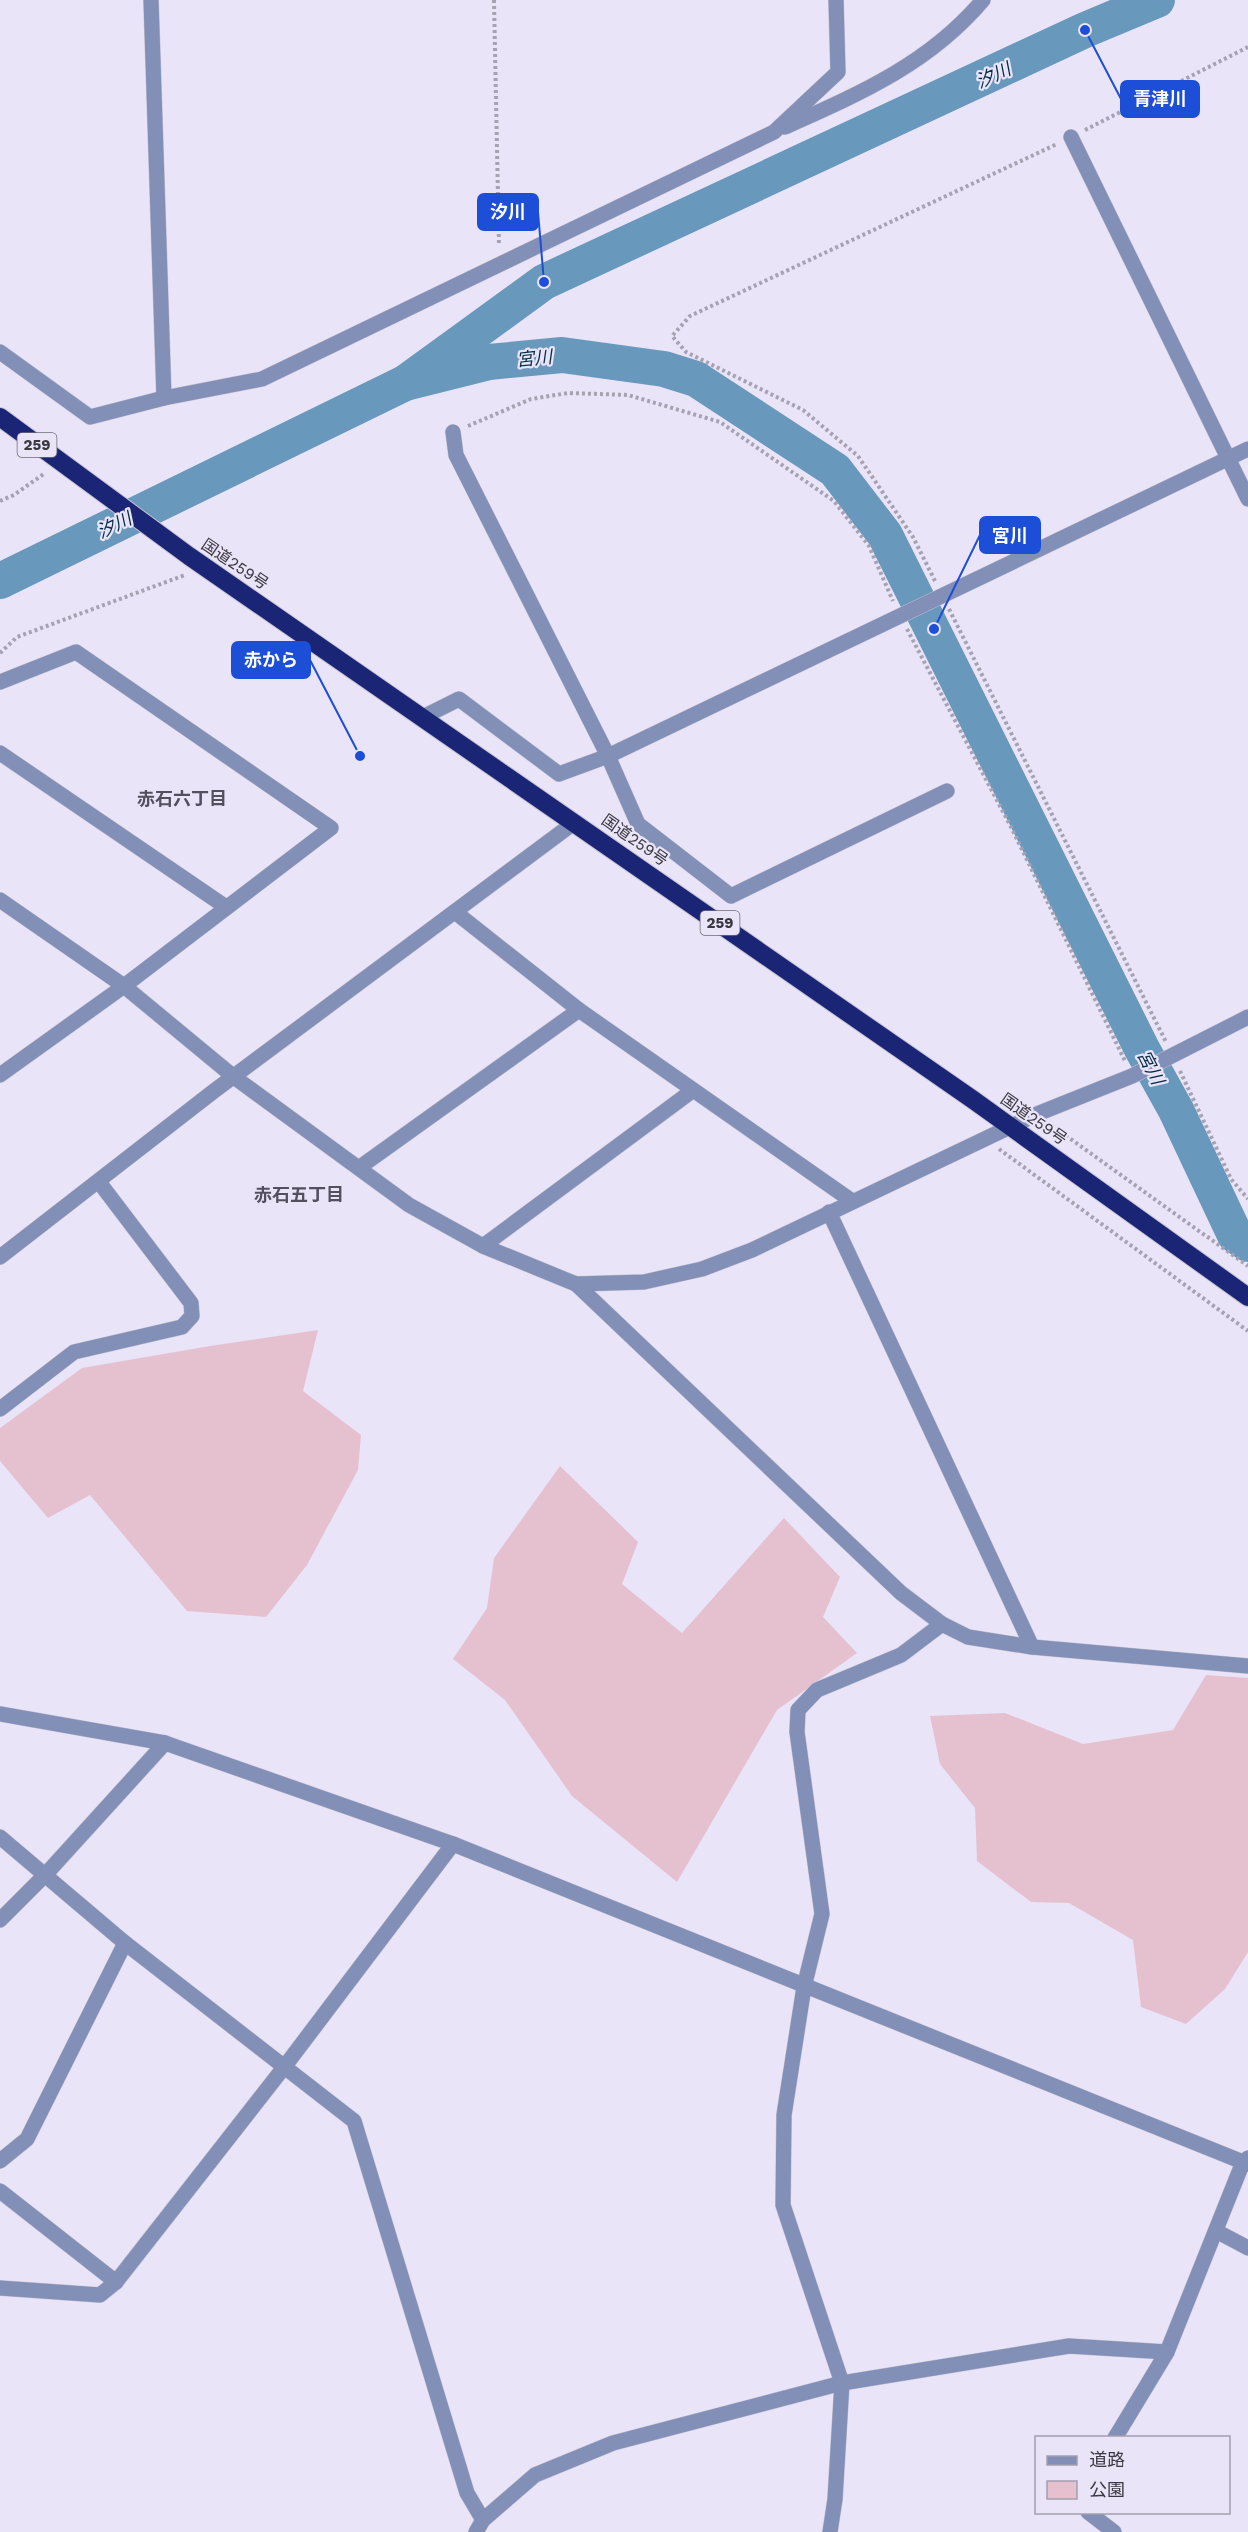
<svg xmlns="http://www.w3.org/2000/svg" width="1248" height="2532" font-family="'Work Sans','Noto Sans JP',sans-serif">
  <style>
    .green { fill: #e5c1d0 }
    .lines { fill: none; stroke-linecap: round; stroke-linejoin: round }
    .river { stroke: #6998bd; stroke-width: 36 }
    .minor-casing { stroke: #c6c2d3; stroke-width: 16 }
    .highway-casing { stroke: #c6c2d3; stroke-width: 20 }
    .path { stroke: #a6a2b1; stroke-width: 4; stroke-dasharray: 3 3; stroke-linecap: butt }
    .minor { stroke: #828fb6; stroke-width: 15 }
    .highway { stroke: #1b2575; stroke-width: 18 }
    .labels { text-anchor: middle; dominant-baseline: central; stroke-width: 4.5; stroke-linejoin: round; paint-order: stroke }
    .shield { fill: #e9e4f8; stroke: #6e6c77; stroke-width: 1.5 }
    .shield-label { font-size: 15px; font-weight: bold; fill: #3a3840 }
    .street-label { font-size: 16px; fill: #3a3840; stroke: #e9e4f8 }
    .water-label { font-size: 18px; font-style: italic; fill: #052c46; stroke: #e9e4f8 }
    .neighbourhood-label { font-size: 18px; font-weight: bold; fill: #534f5f; stroke: #e9e4f8 }
    .leader { fill: none; stroke: #1d4ed8; stroke-width: 2 }
    .callout-dot { fill: #1d4ed8; stroke: #e9e4f8; stroke-width: 2 }
    .callout { fill: #1d4ed8; stroke: #1d4ed8; stroke-width: 2 }
    .callout-label { font-size: 18px; text-anchor: middle; font-weight: bold; fill: #fff }
  </style>
  <rect width="100%" height="100%" fill="#e9e4f8"/>
  <g class="green">
    <polygon points="318,1330 303,1391 361,1435 358,1470 307,1565 266,1617 187,1611 90,1495 48,1518 0,1461 0,1428 82,1368 210,1346"/>
    <polygon points="560,1466 638,1542 622,1584 682,1633 784,1518 840,1577 823,1617 857,1653 777,1710 677,1882 572,1796 505,1700 453,1659 487,1608 494,1558"/>
    <polygon points="1206,1675 1248,1678 1248,1952 1225,1989 1186,2024 1141,2007 1133,1940 1069,1903 1031,1902 977,1861 975,1808 940,1764 930,1716 1005,1713 1083,1744 1173,1730"/>
  </g>
  <g class="lines">
    <g class="river">
      <polyline points="405,383 489,362 562,355 664,369 696,379 835,470 885,535 1142,1049 1176,1110 1235,1235 1248,1244"/>
      <polyline points="0,581 405,383 544,282 1085,30 1157,0"/>
    </g>
    <defs>
      <g id="minor">
        <polyline points="151,0 164,398"/>
        <path d="M785,127C859,94 929,64 983,0"/>
        <polyline points="1071,137 1248,499"/>
        <polyline points="0,352 90,417 164,398 262,379 774,132 838,72 836,0"/>
        <polyline points="453,432 456,455 608,756 638,824 731,896 947,791"/>
        <polyline points="0,682 76,652 331,828 124,986 0,1075"/>
        <polyline points="423,717 459,699 559,774 608,756 1248,449"/>
        <polyline points="0,753 226,907"/>
        <polyline points="0,900 124,986 234,1077 409,1205 483,1246 576,1284 644,1282 702,1269 752,1250 1037,1114 1132,1076 1248,1017"/>
        <polyline points="455,912 579,1010 852,1201"/>
        <polyline points="360,1167 579,1010"/>
        <polyline points="829,1212 1032,1647"/>
        <polyline points="483,1246 692,1091"/>
        <polyline points="0,1257 214,1091 575,822"/>
        <polyline points="576,1284 901,1593 942,1624 968,1637 1032,1647 1248,1666"/>
        <polyline points="0,1409 74,1352 182,1327 192,1316 191,1303 99,1182"/>
        <polyline points="0,1714 165,1743 453,1844 1248,2164"/>
        <polyline points="0,1837 125,1943 354,2121 467,2493 483,2520"/>
        <polyline points="0,1920 46,1874 165,1743"/>
        <polyline points="0,2161 27,2139 125,1943"/>
        <polyline points="0,2191 116,2282"/>
        <polyline points="1216,2231 1248,2248"/>
        <polyline points="0,2288 100,2295 116,2282 285,2066 453,1844"/>
        <polyline points="1115,2438 1167,2352 1243,2162 1248,2158"/>
        <polyline points="1088,2512 1114,2532"/>
        <polyline points="476,2532 483,2520 535,2475 613,2443 842,2383 1069,2346 1167,2352"/>
        <polyline points="830,2532 835,2499 842,2383 783,2205 784,2115 804,1987 822,1914 797,1732 798,1710 817,1690 901,1655 942,1624"/>
      </g>
      <polyline id="highway" points="0,417 189,556 972,1099 1248,1297"/>
    </defs>
    <use href="#minor" class="minor-casing"/>
    <use href="#highway" class="highway-casing"/>
    <g class="path">
      <polyline points="494,0 499,246"/>
      <polyline points="1085,130 1248,47"/>
      <polyline points="468,426 531,399 568,393 628,395 720,422 834,501 869,546 893,601"/>
      <polyline points="0,501 14,495 45,473"/>
      <polyline points="935,581 913,537 858,456 803,410 686,352 672,336 690,316 1057,144"/>
      <polyline points="949,609 1166,1042"/>
      <polyline points="907,629 1011,827 1125,1061"/>
      <polyline points="0,653 17,637 185,575"/>
      <polyline points="1180,1071 1231,1179 1248,1199"/>
      <polyline points="1051,1125 1248,1266"/>
      <polyline points="999,1149 1248,1331"/>
    </g>
    <use href="#minor" class="minor"/>
    <use href="#highway" class="highway"/>
  </g>
  <g class="labels">
    <g class="shield">
      <rect x="17.5" y="433" width="39" height="24" rx="4.5"/>
      <rect x="700.5" y="911" width="39" height="24" rx="4.5"/>
    </g>
    <g class="shield-label">
      <text x="37" y="445">259</text>
      <text x="720" y="923">259</text>
    </g>
    <g class="street-label">
      <text transform="translate(235 564) rotate(34)">国道259号</text>
      <text transform="translate(635 840) rotate(35)">国道259号</text>
      <text transform="translate(1034 1119) rotate(35)">国道259号</text>
    </g>
    <g class="water-label">
      <text transform="translate(993 75) rotate(-25)">汐川</text>
      <text transform="translate(534 358) rotate(-6)">宮川</text>
      <text transform="translate(114 525) rotate(-26)">汐川</text>
      <text transform="translate(1151 1067) rotate(63)">宮川</text>
    </g>
    <g class="neighbourhood-label">
      <text x="182" y="798">赤石六丁目</text>
      <text x="299" y="1194">赤石五丁目</text>
    </g>
  </g>
  <path class="leader" d="M1085 30L1121 99M544 282L538 212M934 629L980 535M360 756L310 660"/>
  <g class="callout-dot">
    <circle cx="1085" cy="30" r="6"/>
    <circle cx="544" cy="282" r="6"/>
    <circle cx="934" cy="629" r="6"/>
    <circle cx="360" cy="756" r="6"/>
  </g>
  <g class="callout">
    <rect x="1121" y="81" width="78" height="36" rx="6"/>
    <rect x="478" y="194" width="60" height="36" rx="6"/>
    <rect x="980" y="517" width="60" height="36" rx="6"/>
    <rect x="232" y="642" width="78" height="36" rx="6"/>
  </g>
  <g class="callout-label">
    <text x="1160" y="105">青津川</text>
    <text x="508" y="218">汐川</text>
    <text x="1010" y="542">宮川</text>
    <text x="271" y="666">赤から</text>
  </g>
  <rect x="1035" y="2436" width="195" height="78" fill="#e9e4f8" stroke="#a39fae" stroke-width="1.5"/>
  <rect x="1047" y="2456" width="30" height="9" fill="#828fb6" stroke="#a39fae" stroke-width="1.5"/>
  <text x="1089" y="2466" font-size="18" fill="#3a3840">道路</text>
  <rect x="1047" y="2481" width="30" height="18" fill="#e5c1d0" stroke="#a39fae" stroke-width="1.5"/>
  <text x="1089" y="2496" font-size="18" fill="#3a3840">公園</text>
</svg>
